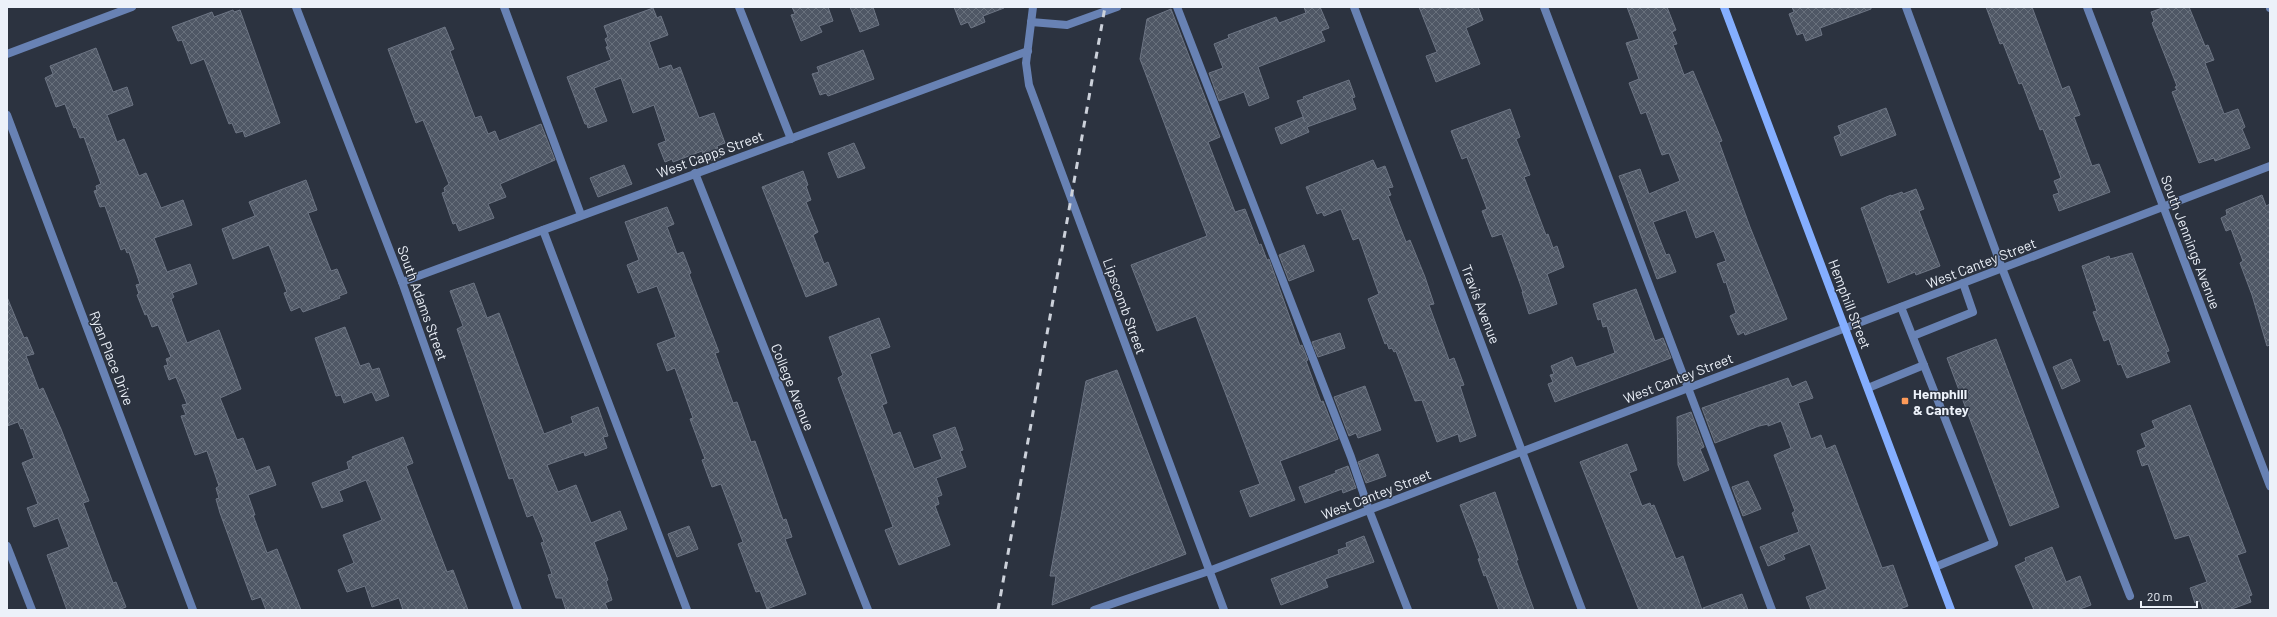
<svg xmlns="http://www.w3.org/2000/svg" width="2277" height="617" font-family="Barlow,sans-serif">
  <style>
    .building { fill: url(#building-cross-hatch); stroke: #6d7584 }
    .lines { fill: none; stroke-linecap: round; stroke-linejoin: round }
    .lane { stroke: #6882b4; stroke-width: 8 }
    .street { stroke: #6882b4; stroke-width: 8 }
    .secondary { stroke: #84aeff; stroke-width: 8 }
    .rail { stroke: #ccd1da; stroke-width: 3; stroke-dasharray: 7 7; stroke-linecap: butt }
    .poi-dot { fill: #fe9b59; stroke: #2c3340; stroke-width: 1.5 }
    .labels { text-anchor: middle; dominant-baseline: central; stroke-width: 3; stroke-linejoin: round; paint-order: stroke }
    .street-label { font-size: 14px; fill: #ecf1f9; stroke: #2c3340 }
    .poi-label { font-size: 14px; font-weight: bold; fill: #ecf1f9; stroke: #2c3340; text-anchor: start }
  </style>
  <defs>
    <pattern id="building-cross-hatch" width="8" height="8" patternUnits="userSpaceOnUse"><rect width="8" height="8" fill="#4f5765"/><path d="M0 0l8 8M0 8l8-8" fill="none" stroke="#68707c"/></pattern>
  </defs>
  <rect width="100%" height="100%" fill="#2c3340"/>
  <g class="building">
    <polygon points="792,7 828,7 833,21 819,26 822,32 801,41 791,15 795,14"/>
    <polygon points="850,7 873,7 879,25 860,32"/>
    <polygon points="954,7 1004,7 1004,8 983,16 985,22 971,28 968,22 961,25"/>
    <polygon points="1304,7 1320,7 1329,28 1321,31 1325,41 1258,67 1269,98 1249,106 1244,92 1219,101 1209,73 1223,68 1214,44 1229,38 1228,35 1276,17 1279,23 1306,13"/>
    <polygon points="1419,7 1478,7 1483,20 1466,28 1480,64 1436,82 1426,56 1437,52"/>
    <polygon points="1627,7 1667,7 1676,30 1672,32 1677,44 1673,45 1684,75 1693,71 1722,141 1719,142 1750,227 1787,319 1745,335 1744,332 1738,335 1730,316 1736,313 1726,282 1724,283 1717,264 1726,261 1714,231 1696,238 1686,210 1653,222 1666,255 1669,254 1676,272 1657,279 1619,176 1640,169 1649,194 1680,181 1669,153 1662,155 1646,112 1641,114 1629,83 1639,79 1626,43 1639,39"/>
    <polygon points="1792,7 1871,7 1871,9 1820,28 1822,35 1806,41 1803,33 1797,35 1789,14 1794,12"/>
    <polygon points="1986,7 2032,7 2062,89 2069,86 2080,115 2074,117 2092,166 2099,164 2110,192 2059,211 2053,195 2059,193 2054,181 2061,178 2043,129 2040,130 2022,83 2019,84 2003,43 2000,44"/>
    <polygon points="2165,7 2189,7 2205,46 2208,45 2214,60 2205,63 2224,114 2238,109 2245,127 2242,129 2250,148 2215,161 2214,158 2199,163 2172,92 2177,90 2175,87 2177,86 2152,23 2154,21 2151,12"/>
    <polygon points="653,8 657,18 661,16 668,35 649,42 659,69 671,65 673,70 680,67 699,118 714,113 725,143 717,146 721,157 706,162 702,151 673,162 672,159 665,162 658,144 666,141 654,105 633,113 621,78 594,88 607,121 588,128 587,124 585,124 567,77 611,60 606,47 608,46 605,39 608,37 604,26"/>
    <polygon points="1171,9 1220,137 1208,142 1235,212 1245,209 1259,245 1261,244 1267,260 1269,259 1300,346 1302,345 1308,360 1306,361 1321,402 1323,401 1338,439 1280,461 1295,500 1250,517 1240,491 1260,484 1196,316 1157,331 1131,265 1207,236 1140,59 1147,19"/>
    <polygon points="233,10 234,12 240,10 280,123 245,137 243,131 236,133 232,123 229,124 204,59 191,64 182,40 178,41 172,27 212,12 214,17"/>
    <polygon points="445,27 454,49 450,51 475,118 481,116 488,134 495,131 499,141 541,124 555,160 500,184 506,197 488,204 494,218 459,231 456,223 453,224 442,193 445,192 444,188 449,184 423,120 416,123 388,49"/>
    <polygon points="96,48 113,92 127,87 133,105 107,115 117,142 124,139 139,176 146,173 161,208 183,200 192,225 154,238 167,272 190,264 197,284 172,293 174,297 171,299 187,343 219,330 241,389 220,398 237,440 243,438 256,471 269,466 276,485 248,495 255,515 253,515 267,553 277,549 301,610 266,610 261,597 252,600 220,513 216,499 219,498 216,488 219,486 207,451 195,455 181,416 186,415 182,405 187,404 176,377 169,380 164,366 168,365 166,359 171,357 158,325 152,327 147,314 145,315 137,295 139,294 136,285 140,284 129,252 127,253 125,248 121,250 105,206 100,207 94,191 97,190 96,186 101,184 84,137 80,138 76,127 74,128 65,104 56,107 45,78 53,74 50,66"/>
    <polygon points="863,50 874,79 828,96 826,93 820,95 812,74 819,72 817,67"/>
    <polygon points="1349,80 1355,97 1352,98 1356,109 1307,127 1309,132 1281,144 1275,128 1303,117 1305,122 1297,101 1304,99 1303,97"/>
    <polygon points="1886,108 1896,135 1841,156 1834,137 1841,134 1838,126"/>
    <polygon points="1510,109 1520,137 1516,139 1530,175 1524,177 1546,235 1548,234 1553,248 1557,246 1564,267 1547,274 1557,304 1529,314 1522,292 1523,292 1502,234 1492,237 1482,211 1487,209 1467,157 1462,159 1451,131"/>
    <polygon points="854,143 865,168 838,178 828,153"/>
    <polygon points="1373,160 1377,169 1385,166 1393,187 1388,188 1391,195 1388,196 1406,242 1410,240 1425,277 1434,304 1429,305 1449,360 1454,358 1464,385 1460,386 1476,436 1460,442 1458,434 1437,442 1422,400 1415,401 1396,351 1394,352 1392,348 1389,349 1387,343 1385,344 1368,299 1379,294 1359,238 1353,240 1341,209 1324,216 1322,212 1317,214 1306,187"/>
    <polygon points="624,165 632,184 598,197 590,178"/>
    <polygon points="803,171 808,185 806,186 811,200 806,202 818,232 813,235 824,264 828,262 837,285 806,297 762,187"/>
    <polygon points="306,180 317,210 308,213 331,271 337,269 347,293 339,296 340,298 303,312 300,307 291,311 284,293 287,292 269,245 233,259 222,229 255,216 249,202"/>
    <polygon points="1916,189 1924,209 1919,211 1940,266 1916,275 1915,272 1888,283 1861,208 1891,195 1891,196 1902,192 1903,194"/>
    <polygon points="2262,195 2266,206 2270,204 2270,345 2267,346 2252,295 2240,263 2243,261 2231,229 2226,231 2221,218 2227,215 2226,210"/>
    <polygon points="667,207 674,224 667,227 677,254 683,252 691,273 689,274 719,352 715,353 733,403 737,402 751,442 755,441 783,520 786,519 792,537 785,539 806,594 767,609 760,591 756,592 738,544 743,542 721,484 712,487 702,460 705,459 690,419 693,418 675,368 667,371 657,344 676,337 657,286 638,293 627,265 639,260 625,222"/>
    <polygon points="1304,245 1314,271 1289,281 1279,255"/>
    <polygon points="2132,253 2169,351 2166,352 2170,362 2127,378 2121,364 2118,365 2109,339 2104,341 2093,312 2097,311 2082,266 2109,256 2110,259"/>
    <polygon points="474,283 487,318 499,313 544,434 573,423 571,417 598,407 608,436 603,437 607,448 585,456 584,452 547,465 558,492 576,485 591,523 620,511 627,529 594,542 608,580 606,581 612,600 605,603 608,610 566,610 562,598 556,598 548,575 552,574 541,543 544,542 533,515 527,517 513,478 509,479 457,329 463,326 450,291"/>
    <polygon points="1636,289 1655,341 1663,338 1671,358 1555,402 1548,384 1553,382 1550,375 1554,374 1551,366 1572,357 1576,367 1615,353 1607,326 1603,327 1601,319 1598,320 1593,304"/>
    <polygon points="7,297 24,338 27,337 34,354 26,356 39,390 43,388 61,429 89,501 83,503 113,583 116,582 126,607 118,610 67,610 47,555 69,547 58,518 34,527 27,508 38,504 22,463 34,458 23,428 21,429 18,422 7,426"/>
    <polygon points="879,318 890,347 870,354 887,403 882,405 893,435 900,432 914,469 942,459 933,435 955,427 963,450 960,451 966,467 936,478 942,495 937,497 939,504 935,506 950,545 899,565 885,530 893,527 838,378 843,375 829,337"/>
    <polygon points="345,327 360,366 369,363 372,370 379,368 389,396 376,401 372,392 344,403 341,395 336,396 315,338"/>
    <polygon points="1340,333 1345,348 1318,357 1312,342"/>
    <polygon points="1996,339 2059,507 2010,526 1947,358"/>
    <polygon points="2071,359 2080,381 2062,389 2053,367"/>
    <polygon points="1117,370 1186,554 1052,605 1056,576 1050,576 1086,381"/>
    <polygon points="1788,378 1792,387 1806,381 1813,398 1798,403 1811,439 1821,435 1826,449 1835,445 1882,568 1893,565 1908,606 1897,610 1811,610 1806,597 1827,589 1810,544 1783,555 1785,559 1768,566 1760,547 1799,532 1792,513 1795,511 1774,455 1791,448 1781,421 1768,426 1768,424 1759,426 1715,443 1702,408"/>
    <polygon points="1365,386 1381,430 1358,438 1356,433 1349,436 1334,397"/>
    <polygon points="2190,405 2246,552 2237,555 2252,595 2249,596 2251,602 2229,610 2203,610 2200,601 2195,603 2190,588 2207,582 2189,535 2175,539 2148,464 2142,466 2137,451 2146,447 2141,434 2155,428 2152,421"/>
    <polygon points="1691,412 1704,447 1700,449 1709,470 1684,481 1678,465 1677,417"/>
    <polygon points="403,437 413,463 406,466 447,572 453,570 468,610 403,610 399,598 372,607 365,586 347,592 338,570 354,563 343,535 382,520 366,480 339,491 343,501 322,508 312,483 349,469 347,462 353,459 352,457"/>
    <polygon points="1627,444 1637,470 1629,473 1642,506 1650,503 1651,506 1654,505 1676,559 1683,556 1702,610 1639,610 1580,462"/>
    <polygon points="1378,454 1386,476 1366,483 1358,462"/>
    <polygon points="1348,466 1356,488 1343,493 1342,489 1305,503 1299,487 1336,473 1335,471"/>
    <polygon points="1748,481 1761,509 1743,516 1732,487"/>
    <polygon points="1495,492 1518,560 1516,560 1534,610 1499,610 1486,575 1484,576 1478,559 1480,558 1460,505"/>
    <polygon points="689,526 698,549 677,557 668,534"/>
    <polygon points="1364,536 1374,562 1325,579 1328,587 1281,605 1271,579 1339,554 1338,550 1347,547 1346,543"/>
    <polygon points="2052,547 2066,582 2080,576 2091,605 2077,610 2034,610 2015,566 2026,561 2025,558"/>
    <polygon points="1742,594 1748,610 1703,610 1703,608"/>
  </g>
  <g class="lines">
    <g class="lane">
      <polyline points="504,7 581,215"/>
      <polyline points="1177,7 1351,457 1369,510 1408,610"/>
      <polyline points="1544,7 1772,610"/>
      <polyline points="1906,7 2002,268 2130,596"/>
      <polyline points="2270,7 2270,8"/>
      <polyline points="543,230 687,610"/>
      <polyline points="1901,307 1994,543 1935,567"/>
      <polyline points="1913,336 1973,312 1963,283"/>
      <polyline points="1868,388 1924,365"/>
      <polyline points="7,546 32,610"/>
    </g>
    <g class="street">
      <polyline points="296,7 402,282 518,610"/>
      <polyline points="739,7 791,139"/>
      <polyline points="1033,7 1026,63 1029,85 1224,610"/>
      <polyline points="1354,7 1582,610"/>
      <polyline points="2087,7 2270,486"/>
      <polyline points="1031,22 1067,25 1117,7"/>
      <polyline points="7,54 132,7"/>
      <polyline points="7,115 193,610"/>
      <polyline points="695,173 868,610"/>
      <polyline points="402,282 1028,51"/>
      <polyline points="1094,610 1209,571 2270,166"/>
    </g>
    <polyline class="secondary" points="1724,7 1951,610"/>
    <polyline class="rail" points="998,610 1105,7"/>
  </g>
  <rect class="poi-dot" x="1901" y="397" width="8" height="8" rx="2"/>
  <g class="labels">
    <g class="street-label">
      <text transform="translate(710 154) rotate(-20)">West Capps Street</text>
      <text transform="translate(2191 242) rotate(69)">South Jennings Avenue</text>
      <text transform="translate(1981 263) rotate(-21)">West Cantey Street</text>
      <text transform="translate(423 303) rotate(70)">South Adams Street</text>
      <text transform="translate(1481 304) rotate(69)">Travis Avenue</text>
      <text transform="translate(1850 304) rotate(69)">Hemphill Street</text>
      <text transform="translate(1125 306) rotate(70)">Lipscomb Street</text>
      <text transform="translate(112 358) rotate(69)">Ryan Place Drive</text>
      <text transform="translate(1678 378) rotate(-21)">West Cantey Street</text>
      <text transform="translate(793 387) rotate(68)">College Avenue</text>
      <text transform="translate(1376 494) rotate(-21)">West Cantey Street</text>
    </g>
    <g class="poi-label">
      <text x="1913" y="393">Hemphill<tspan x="1913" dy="16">&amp; Cantey</tspan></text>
    </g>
  </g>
  <rect width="2277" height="617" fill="none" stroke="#ecf1f9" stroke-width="16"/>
  <path d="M2141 601v6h56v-6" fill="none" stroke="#ecf1f9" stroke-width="2"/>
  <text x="2147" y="601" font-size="12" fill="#ecf1f9" stroke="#2c3340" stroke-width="3" paint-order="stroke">20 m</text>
</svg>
